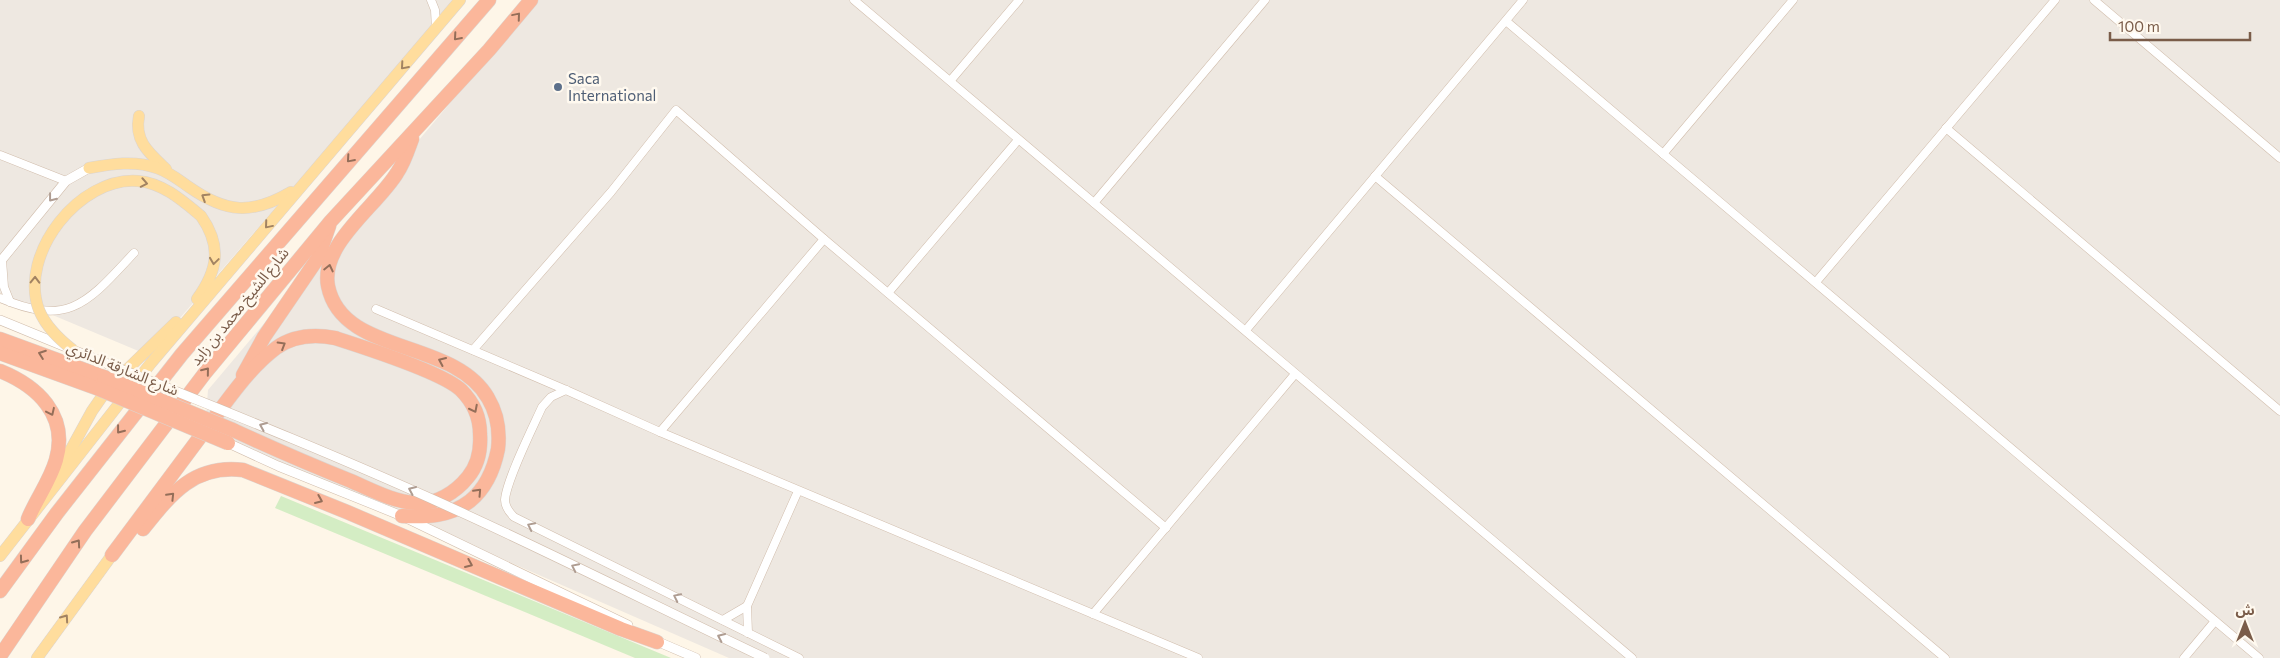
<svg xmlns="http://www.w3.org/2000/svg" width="2280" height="658" font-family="Commissioner,'Noto Sans Arabic',sans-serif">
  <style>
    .industrial { fill: #eee8e1 }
    .green { fill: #d4edc4 }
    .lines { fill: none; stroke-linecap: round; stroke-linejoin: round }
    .minor-casing { stroke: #d1bdac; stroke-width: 9 }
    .tertiary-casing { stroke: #d1bdac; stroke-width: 10 }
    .primary-casing { stroke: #dcd5d0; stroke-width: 12 }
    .motorway-casing { stroke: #dcd5d0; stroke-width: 15 }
    .minor { stroke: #fff; stroke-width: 8 }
    .tertiary { stroke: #fff; stroke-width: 9 }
    .primary { stroke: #ffdd9d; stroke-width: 11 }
    .motorway { stroke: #fbb79b; stroke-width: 14 }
    .tertiary-bridge-casing { stroke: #d1bdac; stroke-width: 10; stroke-linecap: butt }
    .primary-bridge-casing { stroke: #dcd5d0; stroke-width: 12; stroke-linecap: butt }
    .motorway-bridge-casing { stroke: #dcd5d0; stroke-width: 15; stroke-linecap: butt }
    .tertiary-bridge { stroke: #fff; stroke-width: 9 }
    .primary-bridge { stroke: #ffdd9d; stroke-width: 11 }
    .motorway-bridge { stroke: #fbb79b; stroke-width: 14 }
    .oneway { stroke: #946e59 }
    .oneway2 { stroke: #a28362 }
    .oneway3 { stroke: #af9d92 }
    .service-dot { fill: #5c6f8a; stroke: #fff9ef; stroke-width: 2 }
    .labels { text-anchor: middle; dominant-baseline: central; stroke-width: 5; stroke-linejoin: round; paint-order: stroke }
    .service-label { font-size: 15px; fill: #4e5e75; stroke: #fff9ef; text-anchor: start }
    .street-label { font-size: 15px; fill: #7a5c49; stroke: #fff9ef }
  </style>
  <rect width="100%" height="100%" fill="#fef6e8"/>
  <g class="industrial">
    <polygon points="0,0 455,0 148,355 0,293"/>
    <polygon points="537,0 2280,0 2280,658 729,658 205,429 208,390"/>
  </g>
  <polygon class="green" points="281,496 671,658 635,658 275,508"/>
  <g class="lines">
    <defs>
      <g id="minor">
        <polyline points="431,0 435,10 436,29"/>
        <polyline points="854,0 1632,658"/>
        <polyline points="2094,0 2280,158"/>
        <polyline points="1506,21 2259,658"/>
        <polyline points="951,80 1019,0"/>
        <polyline points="1946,128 2280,411"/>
        <polyline points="1663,154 1793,0"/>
        <polyline points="0,155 66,181"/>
        <polyline points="1375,176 1945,658"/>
        <polyline points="1094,203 1265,0"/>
        <polyline points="2,260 4,287 10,302"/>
        <polyline points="1816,282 2055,0"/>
        <polyline points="888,293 1018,140"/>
        <path d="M0,298C70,328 88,302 134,253"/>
        <polyline points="376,309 566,390 660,432 1198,658"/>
        <polyline points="1246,330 1523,0"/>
        <polyline points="473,350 611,192 676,110 824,239 1166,528"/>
        <path d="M566,390L551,397L542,407C533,427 506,481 505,500C505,507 509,512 514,517L799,658"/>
        <polyline points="660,432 824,239"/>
        <polyline points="1093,614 1295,374"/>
        <polyline points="723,620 747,606"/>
        <polyline points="748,633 747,606 798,491"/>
        <polyline points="2184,658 2215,621"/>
      </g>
      <g id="tertiary">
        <polyline points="0,262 66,181 89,168"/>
        <polyline points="0,320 66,347"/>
        <polyline points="228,443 278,466 402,516 628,625"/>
        <polyline points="654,640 696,658"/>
      </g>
      <g id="primary">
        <path d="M139,116C134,141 149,153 166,169"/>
        <path d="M89,168C111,164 135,160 157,168C169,172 179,180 189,187C226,213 252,215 291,192"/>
        <path d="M197,299C218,270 222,246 201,216"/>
        <polyline points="58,473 92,411 108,388 176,322"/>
        <polyline points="0,556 151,363 460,0"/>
        <polyline points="37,658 112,555"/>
      </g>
      <g id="motorway">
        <polyline points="0,339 104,377"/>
        <polyline points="0,353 99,389"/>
        <path d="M0,371C37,386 69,415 56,460C50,481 36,499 28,519"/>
        <polyline points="243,375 264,337 318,258 329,226"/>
        <path d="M402,516C427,517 449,517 470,501C486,488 494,469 498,449C500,431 497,413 488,398C454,338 342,356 328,286C320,244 377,206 397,173C404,163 408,150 412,139"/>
        <path d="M143,529C171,494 194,464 243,470L347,512L621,629L657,642"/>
        <path d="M112,555C143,513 175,471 206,429C227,401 248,369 276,348C294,335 314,334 335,338C363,347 442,372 461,390C473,402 480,417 480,434C481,449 478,465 468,477C456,492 436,505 416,503C394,502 372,490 351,481C311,465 272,448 233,430"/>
        <polyline points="0,591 57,513 182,354 489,0"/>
        <polyline points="0,656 85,531 205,373 331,221 489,50 531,0"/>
      </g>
    </defs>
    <use href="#minor" class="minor-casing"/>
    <use href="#tertiary" class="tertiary-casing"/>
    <use href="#primary" class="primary-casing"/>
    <use href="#motorway" class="motorway-casing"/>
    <use href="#minor" class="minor"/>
    <use href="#tertiary" class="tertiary"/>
    <use href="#primary" class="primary"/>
    <use href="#motorway" class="motorway"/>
    <defs>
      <path id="tertiary-bridge" d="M73,350C205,403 337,455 467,515C567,561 666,611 765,658"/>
      <path id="primary-bridge" d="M73,350C59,339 46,327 39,310C18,254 80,176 138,181C163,183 183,201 201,216"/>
      <g id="motorway-bridge">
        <polyline points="104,377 233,430"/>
        <polyline points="99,389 228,443"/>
      </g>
    </defs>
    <use href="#tertiary-bridge" class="tertiary-bridge-casing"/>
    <use href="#primary-bridge" class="primary-bridge-casing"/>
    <use href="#motorway-bridge" class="motorway-bridge-casing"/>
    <use href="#tertiary-bridge" class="tertiary-bridge"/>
    <use href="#primary-bridge" class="primary-bridge"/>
    <use href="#motorway-bridge" class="motorway-bridge"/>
  </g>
  <defs><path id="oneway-chevron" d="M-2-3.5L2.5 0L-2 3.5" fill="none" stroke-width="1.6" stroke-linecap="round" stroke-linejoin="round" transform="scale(1.25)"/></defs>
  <g class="oneway">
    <use href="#oneway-chevron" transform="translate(517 16) rotate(-50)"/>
    <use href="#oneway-chevron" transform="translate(457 37) rotate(131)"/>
    <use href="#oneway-chevron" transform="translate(350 159) rotate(131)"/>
    <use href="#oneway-chevron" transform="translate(329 268) rotate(-77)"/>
    <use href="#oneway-chevron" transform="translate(282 345) rotate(-31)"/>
    <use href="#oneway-chevron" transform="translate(42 354) rotate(-160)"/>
    <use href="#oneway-chevron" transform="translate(442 361) rotate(-156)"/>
    <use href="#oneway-chevron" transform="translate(206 371) rotate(-51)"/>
    <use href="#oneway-chevron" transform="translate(474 409) rotate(63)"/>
    <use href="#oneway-chevron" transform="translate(51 412) rotate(65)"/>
    <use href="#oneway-chevron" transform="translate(120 430) rotate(128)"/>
    <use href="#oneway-chevron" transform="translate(478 492) rotate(-47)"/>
    <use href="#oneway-chevron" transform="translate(171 496) rotate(-46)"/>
    <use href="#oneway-chevron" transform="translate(319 500) rotate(23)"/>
    <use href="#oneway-chevron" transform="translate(77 543) rotate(-55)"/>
    <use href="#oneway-chevron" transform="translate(23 560) rotate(126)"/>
    <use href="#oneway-chevron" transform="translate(469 564) rotate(23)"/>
  </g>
  <g class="oneway2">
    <use href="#oneway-chevron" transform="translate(404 66) rotate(131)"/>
    <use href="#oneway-chevron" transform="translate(144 183) rotate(11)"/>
    <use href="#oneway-chevron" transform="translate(205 197) rotate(-148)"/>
    <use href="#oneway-chevron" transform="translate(268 225) rotate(130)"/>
    <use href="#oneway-chevron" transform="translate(214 261) rotate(98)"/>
    <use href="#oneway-chevron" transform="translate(35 280) rotate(-89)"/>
    <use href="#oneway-chevron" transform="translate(65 618) rotate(-55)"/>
  </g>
  <g class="oneway3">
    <use href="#oneway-chevron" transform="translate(52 198) rotate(128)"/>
    <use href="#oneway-chevron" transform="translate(263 426) rotate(-157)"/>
    <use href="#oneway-chevron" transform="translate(412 490) rotate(-156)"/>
    <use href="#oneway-chevron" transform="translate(531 526) rotate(-154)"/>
    <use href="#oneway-chevron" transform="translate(575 567) rotate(-154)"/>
    <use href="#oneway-chevron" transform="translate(677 597) rotate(-154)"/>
    <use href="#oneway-chevron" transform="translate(721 637) rotate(-155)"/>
  </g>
  <circle class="service-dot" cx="558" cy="87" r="5"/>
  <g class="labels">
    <g class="service-label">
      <text x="568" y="78">Saca<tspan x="568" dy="17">International</tspan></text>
    </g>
    <g class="street-label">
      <text transform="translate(239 306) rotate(-51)">شارع الشيخ محمد بن زايد</text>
      <text transform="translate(123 368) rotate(22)">شارع الشارقة الدائري</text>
    </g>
  </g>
  <g transform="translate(2245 623)" stroke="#fff9ef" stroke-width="4" paint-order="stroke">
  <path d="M0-4L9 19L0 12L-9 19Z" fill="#7a5c49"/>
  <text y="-8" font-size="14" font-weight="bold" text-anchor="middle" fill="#7a5c49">ش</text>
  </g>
  <path d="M2110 32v8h140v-8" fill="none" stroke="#7a5c49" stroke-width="2.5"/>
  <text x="2118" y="32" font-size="15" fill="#7a5c49" stroke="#fff9ef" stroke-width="4" paint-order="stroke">100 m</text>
</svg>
